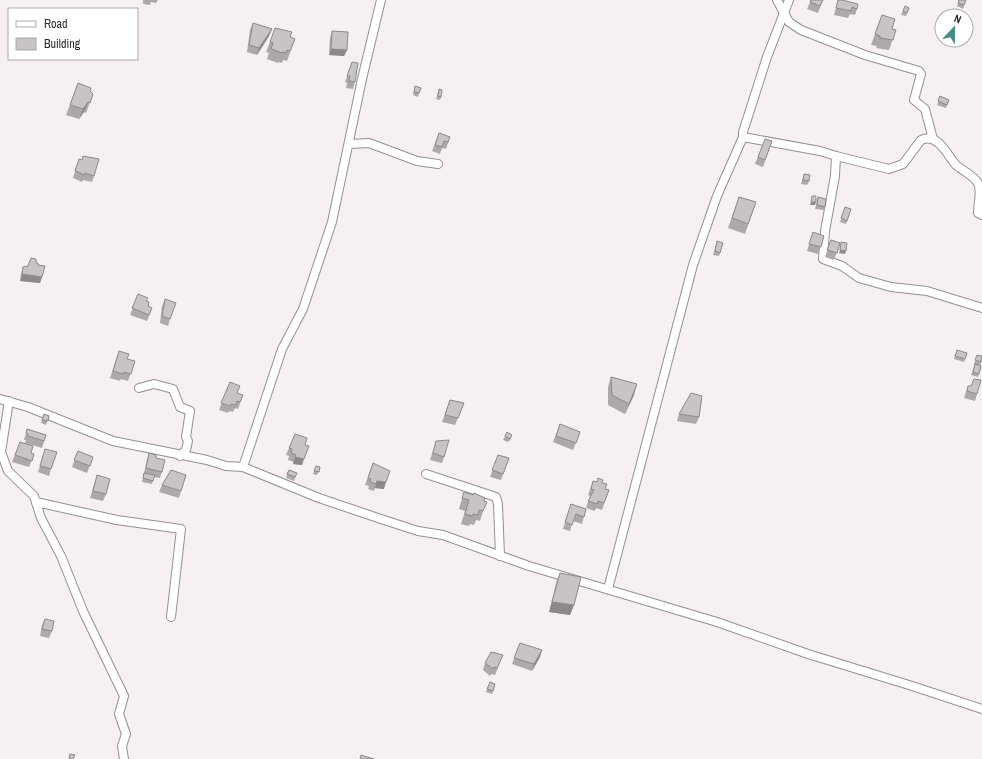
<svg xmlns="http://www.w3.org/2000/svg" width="982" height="759" font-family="'Archivo Narrow',sans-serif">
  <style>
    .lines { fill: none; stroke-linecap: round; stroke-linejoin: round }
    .minor-casing { stroke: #948f93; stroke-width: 10 }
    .minor { stroke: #fff; stroke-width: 8 }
    .wall { fill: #aca8ab }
    .shaded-wall { fill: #8c888b }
    .building { fill: #c8c3c7; stroke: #8c888b }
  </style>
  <rect width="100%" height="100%" fill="#f6f0f4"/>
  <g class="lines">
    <defs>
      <g id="minor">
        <polyline points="777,0 789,22 801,30 865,55 919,71 921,74 914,100 925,109 933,139"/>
        <polyline points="743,137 820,151 836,156 835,176 825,231 823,259 842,266 859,278 891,287 927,291 982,308"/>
        <polyline points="349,144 369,143 417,161 438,164"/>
        <path d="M836,156L889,169L903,164L921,140C938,132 947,155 956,165C963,171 973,175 978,183C982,192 978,203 978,213L982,215"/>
        <polyline points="139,388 154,384 173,389 180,407 190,411 186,437 188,441 186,450 180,456"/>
        <polyline points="0,399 28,407 113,441 207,460 226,466 243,467 319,498 381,519 418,531 443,535 529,566 717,622 808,654 909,685 982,709"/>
        <polyline points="9,401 1,452 8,471 34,496 41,518 61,556 83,611 124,696 119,714 126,734 122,746 124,759"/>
        <polyline points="243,467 282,349 303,309 332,222 362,79 381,0"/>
        <polyline points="426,474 496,497 498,504 500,556"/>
        <polyline points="36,502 117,520 181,529 171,617"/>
        <polyline points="608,589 693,265 717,196 743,137 743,132 767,57 789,0"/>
      </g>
    </defs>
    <use href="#minor" class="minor-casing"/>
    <use href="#minor" class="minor"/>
  </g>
  <g class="wall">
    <polygon points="143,0 158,0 156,3 151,2 150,5 143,4"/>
    <polygon points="811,0 823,0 818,13 807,9"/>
    <polygon points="838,0 857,9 855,15 850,14 848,18 834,15"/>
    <polygon points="959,0 966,0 963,9 957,6"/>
    <polygon points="905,6 909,8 906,16 901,15"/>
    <polygon points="882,15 892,29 896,30 889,50 876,48 877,46 871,45"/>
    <polygon points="253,23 272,29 269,36 257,55 247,52 250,30"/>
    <polygon points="332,31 347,50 344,56 329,55 330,38"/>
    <polygon points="290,37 295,39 287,61 283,60 282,63 279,62 278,63 267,59 269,53 266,52 270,42"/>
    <polygon points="352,62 355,82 353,89 346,88 347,83 345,82"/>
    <polygon points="78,83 90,91 93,94 86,113 84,112 79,119 66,115"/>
    <polygon points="415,86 421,88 418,97 413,95"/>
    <polygon points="439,89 441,97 440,100 436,99"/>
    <polygon points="940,96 949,100 946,108 937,105"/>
    <polygon points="439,133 450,137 446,149 442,148 440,154 432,151"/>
    <polygon points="765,139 772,141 763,167 755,164"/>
    <polygon points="79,159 94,176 92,182 83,180 82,182 73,178"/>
    <polygon points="804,174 809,181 807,185 801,184"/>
    <polygon points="739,197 756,202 745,234 728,228"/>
    <polygon points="818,197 825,207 824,210 815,209"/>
    <polygon points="845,207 851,209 846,224 840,222"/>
    <polygon points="813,232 824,236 818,254 807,251"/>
    <polygon points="831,240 840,243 834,260 825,257"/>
    <polygon points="717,241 720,253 719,256 713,255"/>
    <polygon points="36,263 38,265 42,277 40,283 20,281 21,274 23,267"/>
    <polygon points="138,294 146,301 148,306 152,308 147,321 130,315"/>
    <polygon points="165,299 170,319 168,326 160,323 162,306"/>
    <polygon points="957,350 967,353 964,362 954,359"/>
    <polygon points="119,351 127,359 135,361 128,381 121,379 120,381 110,378"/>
    <polygon points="977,355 982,360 980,366 981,366 978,377 971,375 975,364 974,364"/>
    <polygon points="611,377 634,395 625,414 608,405 608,387"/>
    <polygon points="974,379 977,394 975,401 964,398 968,386 971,386"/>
    <polygon points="230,382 237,393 243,395 238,409 235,408 233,412 229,411 228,413 219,410"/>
    <polygon points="450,400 464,403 455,425 442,422"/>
    <polygon points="44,414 49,416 46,425 41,423"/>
    <polygon points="679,414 699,417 696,424 677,421"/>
    <polygon points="560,424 580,432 573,450 553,442"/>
    <polygon points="27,429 46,435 42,448 25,443 26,440 24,440"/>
    <polygon points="505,436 511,439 508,442 503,440"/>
    <polygon points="436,441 444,457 442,463 430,460"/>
    <polygon points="20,442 31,453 34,454 29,467 12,462"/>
    <polygon points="305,445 302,465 293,464 294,462 288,460 289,456 286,455 289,448"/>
    <polygon points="45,449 51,469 49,476 38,472"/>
    <polygon points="78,451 93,457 87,473 72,467"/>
    <polygon points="149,453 156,458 162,472 160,478 154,477 152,484 142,482 147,460"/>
    <polygon points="498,455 509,458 501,480 490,477"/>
    <polygon points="373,463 384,489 375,488 374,491 368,489 369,486 365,485"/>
    <polygon points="316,466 320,467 317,475 313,474"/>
    <polygon points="289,470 297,473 294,481 286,478"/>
    <polygon points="97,475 106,494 103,501 90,498"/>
    <polygon points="593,481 602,483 605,489 609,490 602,510 596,508 595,511 586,508 590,496 588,495"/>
    <polygon points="162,485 181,491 179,498 159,492"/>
    <polygon points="464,492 484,501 483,511 480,521 476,520 474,525 470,524 469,526 461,524 465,511 459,509"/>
    <polygon points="571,504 586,509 582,524 573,521 570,531 563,529"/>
    <polygon points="560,573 574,605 570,615 549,612 556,583"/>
    <polygon points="45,619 52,631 49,638 40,636 42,625"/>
    <polygon points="520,643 540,657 532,671 512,664"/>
    <polygon points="503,655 495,675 491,674 490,676 483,670 485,663"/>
    <polygon points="490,682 495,684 492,694 486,692"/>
  </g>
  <g class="shaded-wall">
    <polygon points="272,29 269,36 257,55 259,48"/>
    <polygon points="331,49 347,50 344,56 329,55"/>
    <polygon points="88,102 84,112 79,119 83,109"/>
    <polygon points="811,202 816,202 815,205 810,205"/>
    <polygon points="840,250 846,251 845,254 839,253"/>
    <polygon points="22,274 42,277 40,283 20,281"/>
    <polygon points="637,384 634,395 625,414"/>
    <polygon points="295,457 304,459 302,465 293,464"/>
    <polygon points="377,481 386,482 384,489 375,488"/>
    <polygon points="552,602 574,605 570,615 549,612"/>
    <polygon points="542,650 540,657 532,671 534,664"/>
  </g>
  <g class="building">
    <polygon points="811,0 823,0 820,6 810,2"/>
    <polygon points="838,0 842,0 858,4 857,9 852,7 851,11 836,8"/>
    <polygon points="959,0 966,0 964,5 958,3"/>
    <polygon points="905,6 909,8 907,13 903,11"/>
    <polygon points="882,15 895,19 892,29 896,30 893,40 880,38 880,36 875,34"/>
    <polygon points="253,23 272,29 259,48 249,45"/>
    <polygon points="275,28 292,32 290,37 295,39 290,51 287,50 286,53 282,52 282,53 271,49 273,43 270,42"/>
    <polygon points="332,31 348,32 347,50 331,49"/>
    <polygon points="352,62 358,63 355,82 349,81 350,76 347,76"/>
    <polygon points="78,83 91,88 90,91 93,94 90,103 88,102 83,109 70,105"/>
    <polygon points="415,86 421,88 419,93 414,92"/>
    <polygon points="439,89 442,90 441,97 438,96"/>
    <polygon points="940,96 949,100 947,105 938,101"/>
    <polygon points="439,133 450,137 448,142 444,141 442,147 435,145"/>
    <polygon points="765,139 772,141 765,160 758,157"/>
    <polygon points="83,156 99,159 94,176 85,173 85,175 75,171 79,159 82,160"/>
    <polygon points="804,174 810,175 809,181 803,180"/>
    <polygon points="812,196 816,196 816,202 811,202"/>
    <polygon points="739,197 756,202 748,224 732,218"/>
    <polygon points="818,197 826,199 825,207 817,205"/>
    <polygon points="845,207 851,209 847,221 841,218"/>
    <polygon points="813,232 824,236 821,247 809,244"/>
    <polygon points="831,240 840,243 837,253 827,250"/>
    <polygon points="717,241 723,243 720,253 715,251"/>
    <polygon points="841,242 847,243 846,251 840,250"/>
    <polygon points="31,258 36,259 36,263 38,263 38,265 45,266 42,277 22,274 23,267 28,266"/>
    <polygon points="138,294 148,298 146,301 149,302 148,306 152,308 149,315 132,308"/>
    <polygon points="165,299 176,303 170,319 162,316"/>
    <polygon points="957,350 967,353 965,359 955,356"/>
    <polygon points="119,351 129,354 127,359 135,361 131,374 124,372 123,374 113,371"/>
    <polygon points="977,355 982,356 981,362 975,360"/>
    <polygon points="975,364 981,366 979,374 973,372"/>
    <polygon points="611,377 637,384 629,404 612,395"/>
    <polygon points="974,379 981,380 977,394 967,391 968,386 971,386"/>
    <polygon points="230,382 240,386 237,393 243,395 240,402 237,401 236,405 231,404 230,406 221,403"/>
    <polygon points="691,393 702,396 699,417 679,414"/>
    <polygon points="450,400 464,403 458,418 445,415"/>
    <polygon points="44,414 49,416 48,421 42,420"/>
    <polygon points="560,424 580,432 576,443 556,436"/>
    <polygon points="27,429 46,435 44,441 28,436 28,434 26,433"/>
    <polygon points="507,432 512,435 510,439 505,436"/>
    <polygon points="295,434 307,438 305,445 309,446 304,459 295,457 296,455 291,453 292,449 289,448"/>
    <polygon points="449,440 444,457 433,453 436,441"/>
    <polygon points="20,442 33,446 31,453 34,454 32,461 15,455"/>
    <polygon points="45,449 57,452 51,469 40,466"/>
    <polygon points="78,451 93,457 90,466 74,460"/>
    <polygon points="149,453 156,455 156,458 165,460 162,472 146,468"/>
    <polygon points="498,455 509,458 503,474 492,470"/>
    <polygon points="373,463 390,471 386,482 377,481 376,484 370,482 371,479 368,478"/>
    <polygon points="316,466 320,467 319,472 314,471"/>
    <polygon points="171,470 186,475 181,491 162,485"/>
    <polygon points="289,470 297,473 295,477 287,474"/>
    <polygon points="144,473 155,475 153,481 143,478"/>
    <polygon points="97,475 110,479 106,494 93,491"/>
    <polygon points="598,478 603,480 602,483 607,484 605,489 609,490 604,503 598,501 597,504 588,501 594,490 591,489 593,481 597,482"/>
    <polygon points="464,492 473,495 474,493 485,498 484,501 487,502 483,511 479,510 478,515 473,514 472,516 465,514 469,500 462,498"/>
    <polygon points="571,504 586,509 584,517 576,514 572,525 565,522"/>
    <polygon points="560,573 581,577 574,605 552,602"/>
    <polygon points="45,619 54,621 52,631 42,629"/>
    <polygon points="520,643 542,650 534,664 514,658"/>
    <polygon points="491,652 503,655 497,668 494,667 493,669 485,663"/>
    <polygon points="490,682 495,684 493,691 487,689"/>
    <polygon points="70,754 75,755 73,759 69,758"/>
    <polygon points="361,755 374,759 360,759"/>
  </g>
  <rect x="8" y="8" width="130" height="52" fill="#ffffff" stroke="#aaa9aa"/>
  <rect x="16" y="21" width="20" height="6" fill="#ffffff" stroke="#aaa9aa"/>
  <text x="44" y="28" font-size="12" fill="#2b282a">Road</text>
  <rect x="16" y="38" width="20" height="12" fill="#c8c3c7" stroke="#aaa9aa"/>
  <text x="44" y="48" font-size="12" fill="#2b282a">Building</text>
  <g transform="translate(954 28) rotate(22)"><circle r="19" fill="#ffffff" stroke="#aaa9aa"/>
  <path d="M0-3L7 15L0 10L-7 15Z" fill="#478c82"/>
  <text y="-6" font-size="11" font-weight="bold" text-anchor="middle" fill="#2b282a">N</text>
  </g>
</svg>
